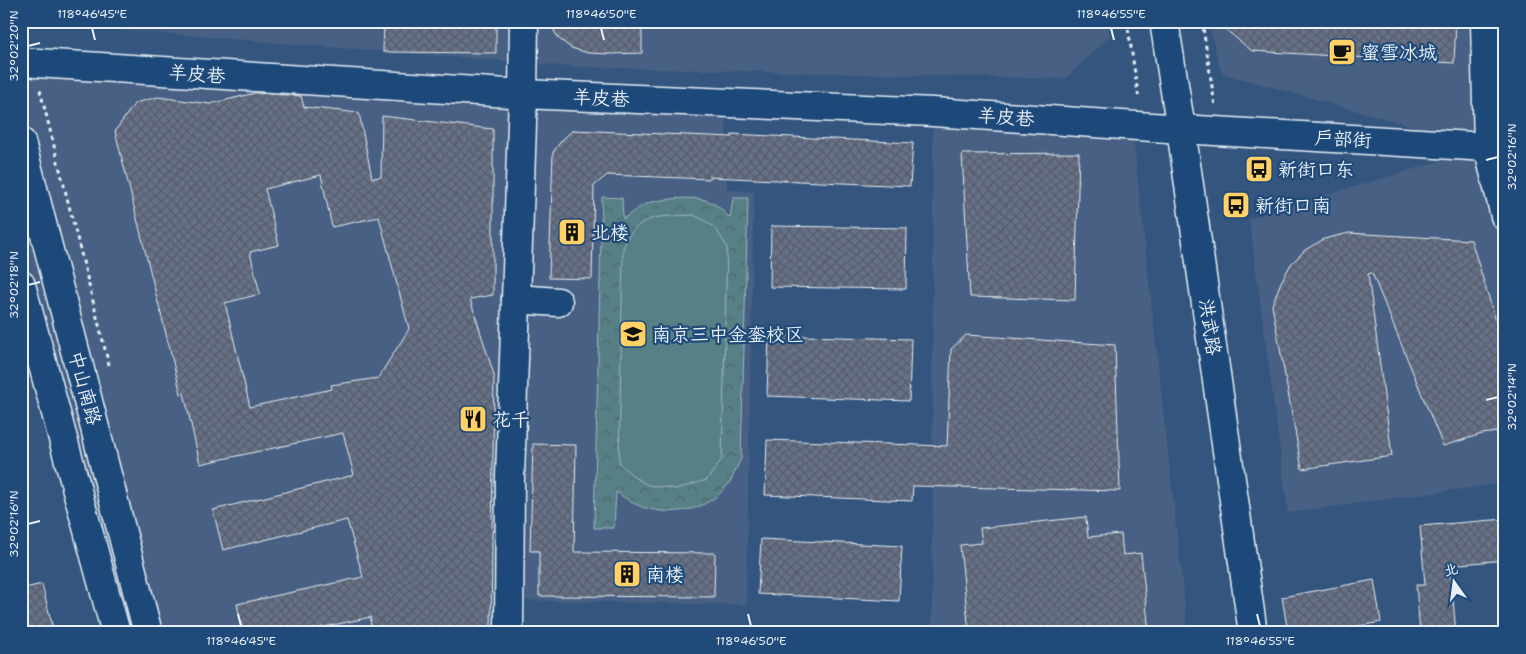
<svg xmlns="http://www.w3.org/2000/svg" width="1526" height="654" font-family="'Shantell Sans','LXGW WenKai TC',sans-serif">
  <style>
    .built { fill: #466083 }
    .park { fill: url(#park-crowns); stroke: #a0b8bf }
    .pitch { fill: #577f86; stroke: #a0b8bf }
    .building { fill: url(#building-cross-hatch); stroke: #e8f1f8; fill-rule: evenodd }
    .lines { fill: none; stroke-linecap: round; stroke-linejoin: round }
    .minor-casing { stroke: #e8f1f8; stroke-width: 31 }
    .major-casing { stroke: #e8f1f8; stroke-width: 31 }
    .path { stroke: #e8f1f8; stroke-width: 3; stroke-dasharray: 4 4; stroke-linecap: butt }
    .minor { stroke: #1f4a7a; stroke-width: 28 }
    .major { stroke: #1f4a7a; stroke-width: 28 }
    .ticks { fill: none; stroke: #e8f1f8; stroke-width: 2 }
    .labels { text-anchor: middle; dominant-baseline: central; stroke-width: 4.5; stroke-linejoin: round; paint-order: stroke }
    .poi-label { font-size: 19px; fill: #e8f1f8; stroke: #1f4a7a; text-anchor: start }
    .street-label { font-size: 19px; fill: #e8f1f8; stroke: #1f4a7a }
    .neatline { fill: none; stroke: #e8f1f8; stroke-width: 2 }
    .ticks-label { font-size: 12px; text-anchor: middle; fill: #e8f1f8 }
  </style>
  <defs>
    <pattern id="park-crowns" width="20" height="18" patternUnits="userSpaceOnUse" patternTransform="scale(1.25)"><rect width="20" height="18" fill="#577f86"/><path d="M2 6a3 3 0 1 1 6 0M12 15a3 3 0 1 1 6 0" fill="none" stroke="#4f666b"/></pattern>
    <pattern id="building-cross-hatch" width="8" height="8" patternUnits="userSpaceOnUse" patternTransform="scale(1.25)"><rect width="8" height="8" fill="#667087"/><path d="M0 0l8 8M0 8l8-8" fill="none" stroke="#565c68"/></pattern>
  </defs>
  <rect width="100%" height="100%" fill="#34557e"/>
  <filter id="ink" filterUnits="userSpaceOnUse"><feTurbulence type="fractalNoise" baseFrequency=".02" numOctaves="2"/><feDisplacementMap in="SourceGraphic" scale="10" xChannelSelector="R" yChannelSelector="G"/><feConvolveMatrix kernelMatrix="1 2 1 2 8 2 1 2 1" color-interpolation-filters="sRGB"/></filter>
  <g filter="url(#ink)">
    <g class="built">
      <polygon points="82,21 1108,21 1111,35 1065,79 573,67 84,27"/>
      <polygon points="1208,21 1485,21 1488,147 1505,236 1505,483 1288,513 1249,218 1487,147 1221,73"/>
      <polygon points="21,62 726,103 727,189 754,192 746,605 510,600 509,633 116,633 21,285"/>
      <polygon points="933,112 1132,126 1188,633 932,633"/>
    </g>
    <path class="park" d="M602,197L622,198L623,219C630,214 637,208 646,204C659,199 691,196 705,200C715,202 723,211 730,218L733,198H748L741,459C737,466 735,473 731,480C713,509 677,517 646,508C636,506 625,498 616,492L614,528H594Z"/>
    <path class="pitch" d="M693,215C712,222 717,230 727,247L722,459L707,480L676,489L648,485L634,477L619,463L623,248C637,213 660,217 693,215Z"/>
    <g class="building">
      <polygon points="384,21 496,21 496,53 383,52"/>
      <polygon points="549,21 642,21 642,53 610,54 588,53 571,48 558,38"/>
      <polygon points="1215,21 1456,21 1454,63 1252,51"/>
      <path d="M255,93L301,96L304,107L359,113L372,178L381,177L382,116L493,129V295L470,299L494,375L491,633H370L371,617L296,633H243L237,604L363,577L347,520L223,550L213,510L354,475L343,433L200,464L184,393L181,394L115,131L135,103L158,97L210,104ZM321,175L332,227L379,217L409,329L378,378L331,385L332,389L250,407L225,303L260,294L250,252L279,245L265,189Z"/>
      <polygon points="573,130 732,137 732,134 913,143 910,186 709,177 709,179 607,175 594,186 592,279 549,278 553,152 562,140"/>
      <polygon points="1079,153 1075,300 970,297 962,154"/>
      <polygon points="771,226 907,228 906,289 770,287"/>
      <polygon points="1349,233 1471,240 1505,350 1505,431 1482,434 1443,446 1372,273 1368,274 1392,456 1302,469 1272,305 1281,282 1291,264 1305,250 1324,239"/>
      <polygon points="769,335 911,339 909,401 767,396"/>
      <polygon points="966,335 1115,345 1120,491 913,486 912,501 765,495 767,440 947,446 951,349"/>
      <polygon points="533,444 576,445 574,552 715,553 714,597 539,596 539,551 530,551"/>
      <polygon points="1086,517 1088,537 1121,534 1123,555 1141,553 1149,633 969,633 960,545 982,543 980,528"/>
      <polygon points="1505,519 1505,560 1450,565 1456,633 1420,633 1416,585 1425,585 1420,526"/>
      <polygon points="761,539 902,546 899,601 758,594"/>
      <polygon points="1374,580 1381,622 1321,633 1288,633 1282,597"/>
      <polygon points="42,584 54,633 21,633 21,589"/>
    </g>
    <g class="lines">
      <defs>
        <g id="minor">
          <polyline points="1485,21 1488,147 1505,216"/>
          <polyline points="21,62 523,94 933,112 1181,129"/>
          <polyline points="516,299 558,302"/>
          <polyline points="509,633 510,477 523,94 524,21"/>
        </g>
        <g id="major">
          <polyline points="1164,21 1181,129 1253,633"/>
          <polyline points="1181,129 1505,148"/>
          <polyline points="21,142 148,633"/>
          <polyline points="21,285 116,633"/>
        </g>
      </defs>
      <use href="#minor" class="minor-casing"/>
      <use href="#major" class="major-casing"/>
      <g class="path">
        <polyline points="23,21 26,35"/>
        <polyline points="1127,21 1139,100"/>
        <polyline points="1202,21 1215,106"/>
        <polyline points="40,90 109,365"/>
      </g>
      <use href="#minor" class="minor"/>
      <use href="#major" class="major"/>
    </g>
  </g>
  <path class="ticks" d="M92,28L95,40M601,28L604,40M1111,28L1114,40M28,46L40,43M1486,160L1498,157M28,285L40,282M1486,400L1498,397M28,524L40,521M238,614L241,626M748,614L751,626M1257,614L1260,626"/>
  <defs>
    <symbol id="cafe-square" viewBox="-11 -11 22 22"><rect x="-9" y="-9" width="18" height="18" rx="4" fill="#ffd166" stroke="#1f4a7a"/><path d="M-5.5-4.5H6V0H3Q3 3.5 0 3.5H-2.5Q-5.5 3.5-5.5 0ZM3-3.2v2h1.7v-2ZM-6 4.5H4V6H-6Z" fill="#111"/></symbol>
    <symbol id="bus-square" viewBox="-11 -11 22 22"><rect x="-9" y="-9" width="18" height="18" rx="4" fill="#ffd166" stroke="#1f4a7a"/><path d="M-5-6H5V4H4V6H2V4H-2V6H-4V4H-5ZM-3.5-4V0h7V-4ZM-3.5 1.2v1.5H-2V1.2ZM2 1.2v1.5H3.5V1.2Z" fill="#111"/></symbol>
    <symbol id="building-square" viewBox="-11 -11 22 22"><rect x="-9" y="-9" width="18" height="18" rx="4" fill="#ffd166" stroke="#1f4a7a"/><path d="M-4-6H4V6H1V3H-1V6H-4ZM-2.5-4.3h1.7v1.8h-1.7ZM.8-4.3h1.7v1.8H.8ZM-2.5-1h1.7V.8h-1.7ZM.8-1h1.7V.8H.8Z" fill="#111"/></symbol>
    <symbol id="school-square" viewBox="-11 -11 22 22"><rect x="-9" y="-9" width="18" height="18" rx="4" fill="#ffd166" stroke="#1f4a7a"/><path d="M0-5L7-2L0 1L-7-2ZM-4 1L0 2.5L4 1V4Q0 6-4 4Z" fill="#111"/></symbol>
    <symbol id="restaurant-square" viewBox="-11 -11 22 22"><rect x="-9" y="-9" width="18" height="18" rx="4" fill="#ffd166" stroke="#1f4a7a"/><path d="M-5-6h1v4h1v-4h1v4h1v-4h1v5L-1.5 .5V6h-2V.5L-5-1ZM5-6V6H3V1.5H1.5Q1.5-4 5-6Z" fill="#111"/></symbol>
  </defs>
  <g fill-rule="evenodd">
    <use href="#cafe-square" x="1326" y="36" width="32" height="32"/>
    <use href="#bus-square" x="1243" y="153" width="32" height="32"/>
    <use href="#bus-square" x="1220" y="189" width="32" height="32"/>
    <use href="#building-square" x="556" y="216" width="32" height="32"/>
    <use href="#school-square" x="617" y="318" width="32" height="32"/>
    <use href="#restaurant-square" x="457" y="403" width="32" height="32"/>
    <use href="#building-square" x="611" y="558" width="32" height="32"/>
  </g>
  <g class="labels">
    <g class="poi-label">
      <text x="1361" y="52">蜜雪冰城</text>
      <text x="1278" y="169">新街口东</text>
      <text x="1255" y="205">新街口南</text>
      <text x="591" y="232">北楼</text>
      <text x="652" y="334">南京三中金銮校区</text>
      <text x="492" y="419">花千</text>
      <text x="646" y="574">南楼</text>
    </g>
    <g class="street-label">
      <text transform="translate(197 74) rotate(4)">羊皮巷</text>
      <text transform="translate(601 98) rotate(3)">羊皮巷</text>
      <text transform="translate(1006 117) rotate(4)">羊皮巷</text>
      <text transform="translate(1343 139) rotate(3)">户部街</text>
      <text transform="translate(1210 327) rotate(82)">洪武路</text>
      <text transform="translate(85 388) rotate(75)">中山南路</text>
    </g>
  </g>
  <rect width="1526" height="654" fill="none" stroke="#1f4a7a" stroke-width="55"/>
  <g transform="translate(1454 582) rotate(346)" stroke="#1f4a7a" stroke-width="4" paint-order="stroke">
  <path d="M0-4L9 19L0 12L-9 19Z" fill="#e8f1f8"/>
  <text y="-8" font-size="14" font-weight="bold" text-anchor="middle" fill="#e8f1f8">北</text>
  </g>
  <rect x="28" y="28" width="1470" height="598" class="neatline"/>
  <g class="ticks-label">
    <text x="92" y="18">118°46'45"E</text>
    <text x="601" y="18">118°46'50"E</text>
    <text x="1111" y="18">118°46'55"E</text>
    <text transform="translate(14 46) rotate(-90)" y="4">32°02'20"N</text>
    <text transform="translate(1512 157) rotate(-90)" y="4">32°02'16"N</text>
    <text transform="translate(14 285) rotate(-90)" y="4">32°02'18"N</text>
    <text transform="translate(1512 397) rotate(-90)" y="4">32°02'14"N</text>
    <text transform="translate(14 524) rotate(-90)" y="4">32°02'16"N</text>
    <text x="241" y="645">118°46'45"E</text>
    <text x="751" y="645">118°46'50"E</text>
    <text x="1260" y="645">118°46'55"E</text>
  </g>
</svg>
